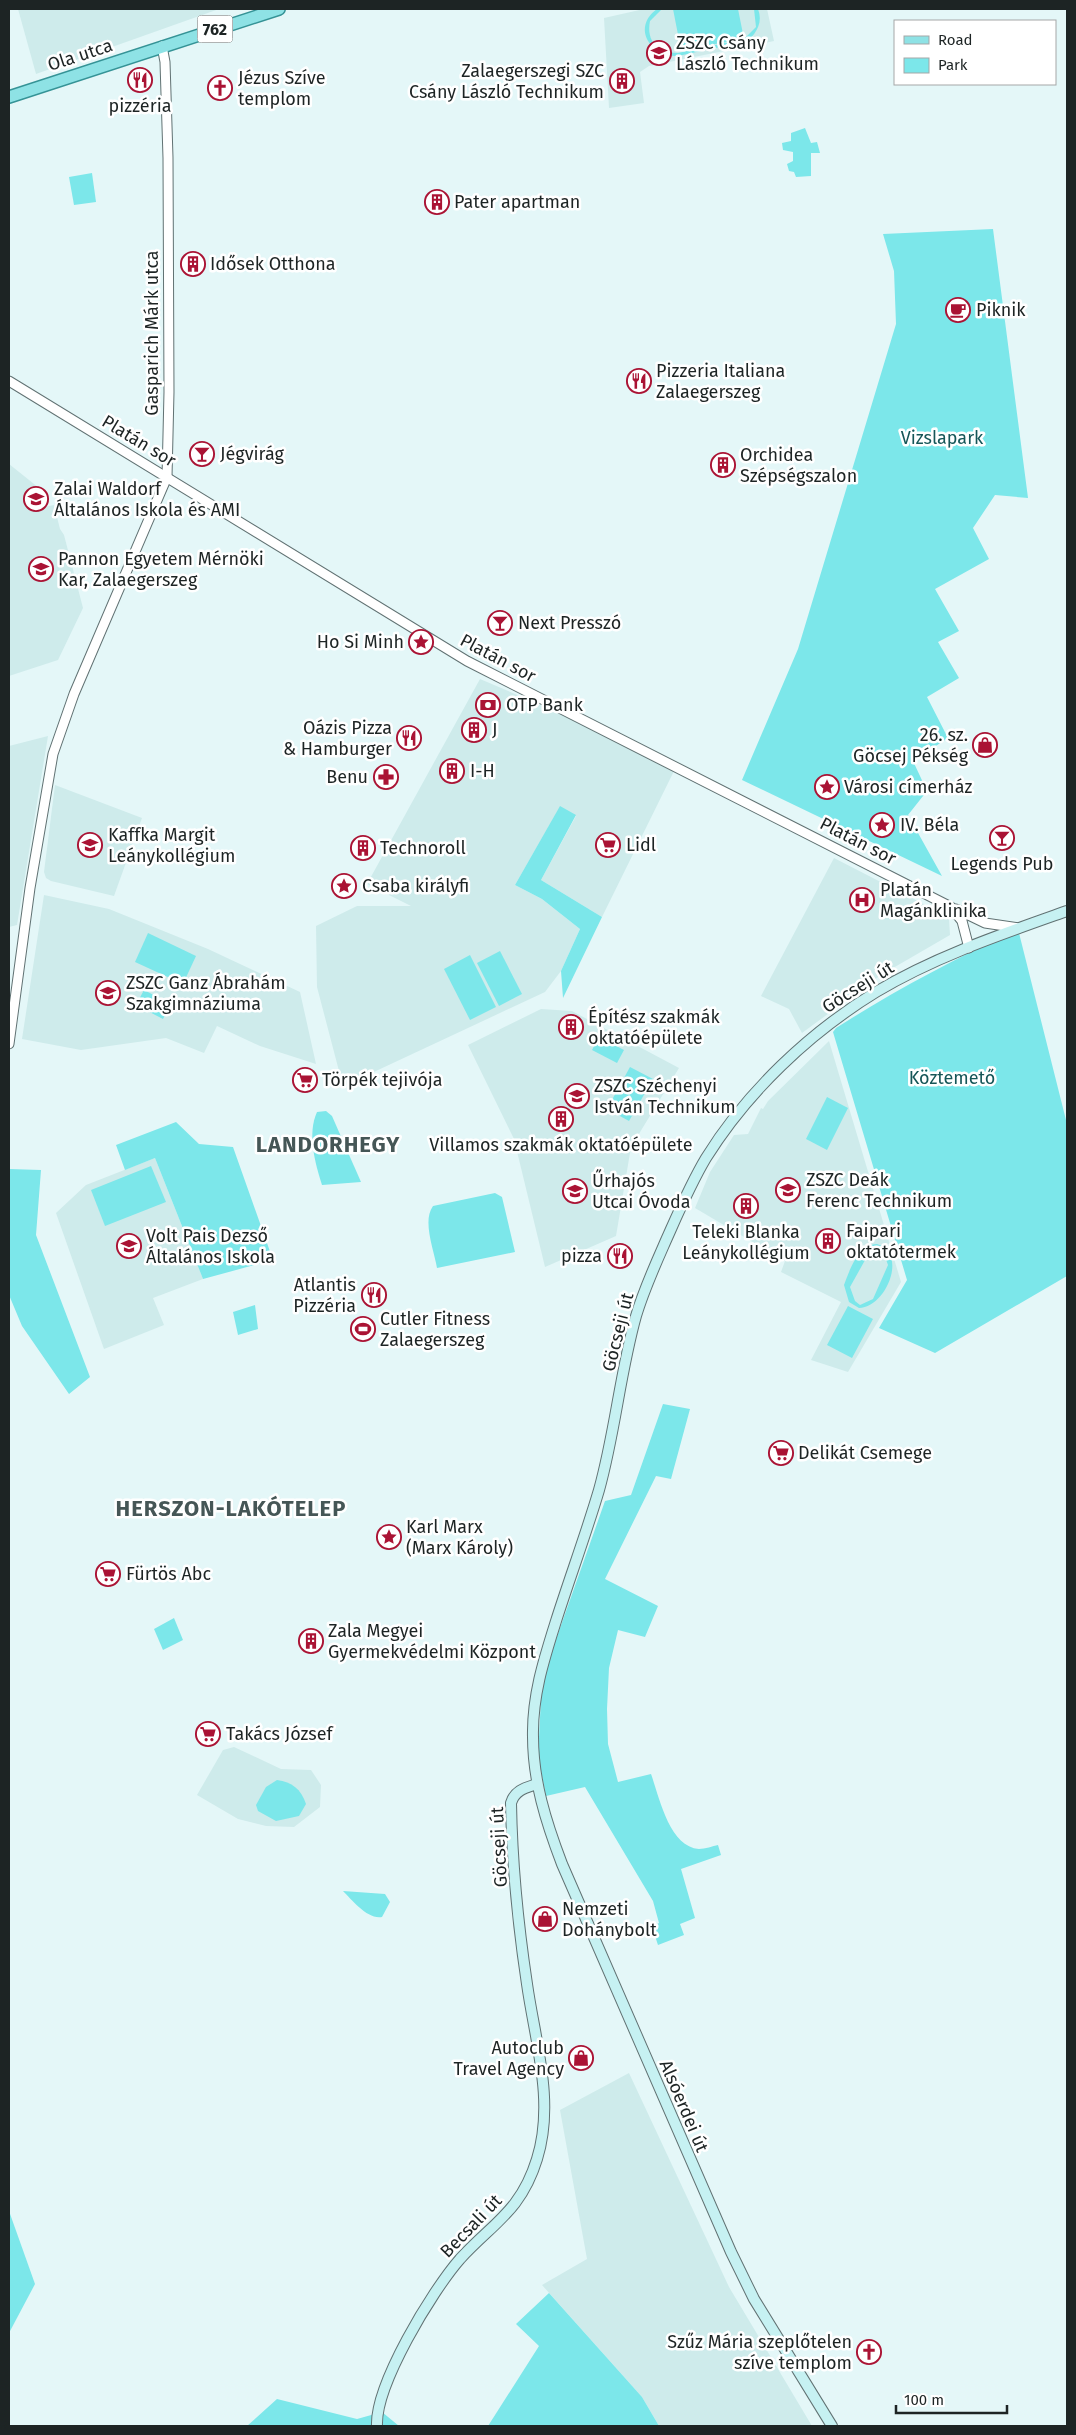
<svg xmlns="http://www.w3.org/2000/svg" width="1076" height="2435" font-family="'Fira Sans',sans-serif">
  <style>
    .built { fill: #ceebeb }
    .green { fill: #7ce7ea; fill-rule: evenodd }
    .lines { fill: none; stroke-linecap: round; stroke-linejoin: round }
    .tertiary-casing { stroke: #617273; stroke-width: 11 }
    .secondary-casing { stroke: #617273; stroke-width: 12 }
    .primary-casing { stroke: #359396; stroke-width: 14 }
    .tertiary { stroke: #fff; stroke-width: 9 }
    .secondary { stroke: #c6f1f2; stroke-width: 10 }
    .primary { stroke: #8ee2e5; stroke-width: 11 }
    .labels { text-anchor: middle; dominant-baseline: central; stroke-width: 5; stroke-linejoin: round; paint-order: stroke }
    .shield { fill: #fff; stroke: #616666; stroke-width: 1 }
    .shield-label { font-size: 16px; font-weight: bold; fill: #1d2424 }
    .poi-label { font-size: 18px; fill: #1d2424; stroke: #fff; text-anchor: start }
    .street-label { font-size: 18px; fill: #1d2424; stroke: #fff }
    .park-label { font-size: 18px; fill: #155658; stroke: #fff }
    .district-label { font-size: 22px; font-weight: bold; letter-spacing: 1px; fill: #455656; stroke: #fff }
  </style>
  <rect width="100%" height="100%" fill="#e4f7f8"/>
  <g class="built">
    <polygon points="18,9 219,9 36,74"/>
    <polygon points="644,9 767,9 774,41 649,66 640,72 644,103 609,108 604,18"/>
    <polygon points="9,464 39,488 44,507 54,505 60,529 64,535 83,608 58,660 9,676"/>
    <polygon points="480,679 585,724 674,771 602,917 541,880 576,816 560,807 515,885 542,899 580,929 561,971 545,992 346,1085 339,1071 317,987 316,926 357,906 411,906 367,884"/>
    <polygon points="48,736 17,925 9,927 9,746"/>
    <polygon points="55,785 142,818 114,896 51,881 46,878 44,872"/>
    <polygon points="834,858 943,914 949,919 950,935 881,975 802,1033 789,1009 761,996"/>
    <polygon points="44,895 109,909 208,949 300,992 316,1064 260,1046 217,1026 204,1053 166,1038 81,1050 22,1039"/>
    <polygon points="541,1009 572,1011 679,1068 631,1147 616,1236 545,1267 514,1139 468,1045"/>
    <polygon points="829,1041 901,1282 848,1372 811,1360 841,1302 781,1272 785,1261 695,1208 710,1172 734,1135 748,1134 761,1108 763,1109 768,1101"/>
    <polygon points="155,1158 203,1279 153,1298 164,1325 104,1349 56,1213 86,1185"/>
    <polygon points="234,1747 281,1769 311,1770 321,1785 320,1807 294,1827 266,1826 238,1819 197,1795 223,1750"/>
    <polygon points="629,2073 729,2287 812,2426 659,2426 642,2397 542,2285 587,2259 560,2110"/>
  </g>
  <g class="green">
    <path d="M657,9H662L650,21C646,42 658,53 678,53L744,39L681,50L673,9H738L744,39L756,27L754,9H758C763,22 757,32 748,41L678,56C649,56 632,27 657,9Z"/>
    <polygon points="805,128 811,143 817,142 820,153 811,153 811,176 796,177 794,172 789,171 787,164 793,161 793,152 783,150 782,143 791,141 791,133"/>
    <polygon points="92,173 96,202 74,205 69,177"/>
    <polygon points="993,229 1028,498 995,495 973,528 989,559 935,589 959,631 938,642 959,678 927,697 948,738 913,761 927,791 908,815 942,876 742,780 798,649 896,324 894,271 883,234"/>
    <polygon points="560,806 576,815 541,880 602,917 563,998 561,971 580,929 542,899 515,885"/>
    <path d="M1015,931L1019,933L1067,1124V1276L935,1353L879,1328L907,1280L833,1032L836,1028C894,991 952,960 1015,931Z"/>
    <polygon points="148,933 196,956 183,984 135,962"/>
    <polygon points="500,951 522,994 499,1006 477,963"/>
    <polygon points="470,955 496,1007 470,1020 444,969"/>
    <polygon points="144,990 171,1004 163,1019 136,1005"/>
    <polygon points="599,1037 624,1050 617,1063 592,1050"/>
    <polygon points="630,1067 653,1079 629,1121 607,1109"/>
    <polygon points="827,1097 848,1108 827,1150 806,1139"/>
    <path d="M326,1111L332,1116L361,1182L322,1185C315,1163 307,1134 317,1112Z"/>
    <polygon points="176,1122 199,1144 233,1147 273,1260 203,1279 155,1158 125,1170 116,1145"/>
    <polygon points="151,1166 166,1202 105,1226 91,1190"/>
    <polygon points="9,1169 41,1170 36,1235 90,1377 69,1394 22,1326 9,1295"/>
    <path d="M495,1193L502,1197L515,1252L437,1268C434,1250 422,1221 433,1206Z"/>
    <path d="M877,1244C909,1254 885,1308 859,1308L849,1302L844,1285C850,1269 858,1245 877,1244ZM876,1250L883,1251L888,1265L873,1299L860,1305L855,1301L850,1287L869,1253Z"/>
    <polygon points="255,1305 258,1329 238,1335 233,1312"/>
    <polygon points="848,1306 873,1319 852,1358 827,1345"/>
    <path d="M663,1404L690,1409L671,1479L656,1476L605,1579L658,1606L645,1637L618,1630L609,1668L607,1709L608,1744L618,1782L651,1774C659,1796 669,1847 699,1849C705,1849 713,1846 718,1845L721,1855L681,1869L695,1918L680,1924L684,1935L658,1945L652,1927L659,1923L653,1901L585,1787L546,1796L538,1756L542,1679L605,1501L631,1495Z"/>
    <polygon points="174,1618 183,1640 163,1650 154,1629"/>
    <path d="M277,1780C292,1782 301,1789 306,1804L299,1816L276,1821L258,1811L256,1805L266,1787Z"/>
    <path d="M343,1891L385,1894L390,1902L382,1917C368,1920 352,1900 343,1891Z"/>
    <polygon points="9,2211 35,2284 9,2333"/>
    <polygon points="549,2293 642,2397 659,2426 488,2426 539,2346 516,2324"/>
    <polygon points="277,2399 357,2419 382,2412 399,2426 247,2426"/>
  </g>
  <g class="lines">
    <defs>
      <g id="tertiary">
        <polyline points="9,381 467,661 951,907 962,921 969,948"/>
        <polyline points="956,909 985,923 1019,928"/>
        <polyline points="9,1044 30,888 53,754 74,694 167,477 169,392 168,158 165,62 162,46"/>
      </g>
      <g id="secondary">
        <path d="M377,2426C375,2385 432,2291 460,2259C493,2223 521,2211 537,2159C555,2102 535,2041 527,1984C518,1924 512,1863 511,1803C515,1790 525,1788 537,1784"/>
        <path d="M832,2426L754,2299L731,2252L562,1864C546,1822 533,1781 533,1737C532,1696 544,1659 556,1621C570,1577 586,1534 599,1490C615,1433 620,1373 636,1316C644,1289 656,1263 667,1238C679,1211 691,1183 706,1158C747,1092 809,1033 876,992C934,957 1002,934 1067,911"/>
      </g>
      <polyline id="primary" points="9,97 279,9"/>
    </defs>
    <use href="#tertiary" class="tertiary-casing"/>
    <use href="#secondary" class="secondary-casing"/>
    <use href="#primary" class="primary-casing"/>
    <use href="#tertiary" class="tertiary"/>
    <use href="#secondary" class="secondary"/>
    <use href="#primary" class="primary"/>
  </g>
  <defs>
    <symbol id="school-ring" viewBox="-11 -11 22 22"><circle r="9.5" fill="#fff" stroke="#aa1334" stroke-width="1.5"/><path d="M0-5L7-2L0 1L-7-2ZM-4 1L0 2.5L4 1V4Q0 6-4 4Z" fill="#aa1334"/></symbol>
    <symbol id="restaurant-ring" viewBox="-11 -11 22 22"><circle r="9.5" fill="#fff" stroke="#aa1334" stroke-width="1.5"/><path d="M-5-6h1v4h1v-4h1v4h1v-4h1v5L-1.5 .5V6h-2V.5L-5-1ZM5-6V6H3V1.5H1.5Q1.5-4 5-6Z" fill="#aa1334"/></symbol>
    <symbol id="building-ring" viewBox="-11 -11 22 22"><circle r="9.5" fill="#fff" stroke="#aa1334" stroke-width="1.5"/><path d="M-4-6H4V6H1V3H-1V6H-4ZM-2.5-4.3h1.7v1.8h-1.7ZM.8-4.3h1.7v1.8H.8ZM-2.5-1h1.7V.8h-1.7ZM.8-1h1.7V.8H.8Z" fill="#aa1334"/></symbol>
    <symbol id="church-ring" viewBox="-11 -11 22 22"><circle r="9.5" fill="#fff" stroke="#aa1334" stroke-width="1.5"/><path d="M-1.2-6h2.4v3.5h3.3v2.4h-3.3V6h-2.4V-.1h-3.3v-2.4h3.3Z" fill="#aa1334"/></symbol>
    <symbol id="cafe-ring" viewBox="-11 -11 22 22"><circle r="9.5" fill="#fff" stroke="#aa1334" stroke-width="1.5"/><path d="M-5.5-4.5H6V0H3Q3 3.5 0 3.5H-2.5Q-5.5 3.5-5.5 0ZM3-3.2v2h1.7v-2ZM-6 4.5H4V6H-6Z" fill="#aa1334"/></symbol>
    <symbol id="bar-ring" viewBox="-11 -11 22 22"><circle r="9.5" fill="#fff" stroke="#aa1334" stroke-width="1.5"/><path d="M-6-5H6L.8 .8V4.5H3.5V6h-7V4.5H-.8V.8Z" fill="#aa1334"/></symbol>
    <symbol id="university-ring" viewBox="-11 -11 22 22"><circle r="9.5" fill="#fff" stroke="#aa1334" stroke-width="1.5"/><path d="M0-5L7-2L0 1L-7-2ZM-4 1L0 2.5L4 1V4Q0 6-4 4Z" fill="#aa1334"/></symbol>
    <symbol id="sight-ring" viewBox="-11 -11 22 22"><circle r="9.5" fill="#fff" stroke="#aa1334" stroke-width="1.5"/><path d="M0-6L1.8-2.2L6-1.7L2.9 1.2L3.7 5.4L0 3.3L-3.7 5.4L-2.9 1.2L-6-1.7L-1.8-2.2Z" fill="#aa1334"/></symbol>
    <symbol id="bank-ring" viewBox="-11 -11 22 22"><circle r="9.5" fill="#fff" stroke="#aa1334" stroke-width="1.5"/><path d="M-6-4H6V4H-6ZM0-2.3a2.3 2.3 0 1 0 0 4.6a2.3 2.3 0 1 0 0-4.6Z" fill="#aa1334"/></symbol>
    <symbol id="shop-ring" viewBox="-11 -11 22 22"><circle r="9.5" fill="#fff" stroke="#aa1334" stroke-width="1.5"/><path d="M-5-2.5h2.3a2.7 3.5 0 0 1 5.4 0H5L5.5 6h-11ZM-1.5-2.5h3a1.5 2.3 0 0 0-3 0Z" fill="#aa1334"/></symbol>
    <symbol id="pharmacy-ring" viewBox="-11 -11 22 22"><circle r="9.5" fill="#fff" stroke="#aa1334" stroke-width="1.5"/><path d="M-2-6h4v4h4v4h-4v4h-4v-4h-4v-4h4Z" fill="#aa1334"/></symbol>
    <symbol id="supermarket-ring" viewBox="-11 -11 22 22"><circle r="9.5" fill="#fff" stroke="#aa1334" stroke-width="1.5"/><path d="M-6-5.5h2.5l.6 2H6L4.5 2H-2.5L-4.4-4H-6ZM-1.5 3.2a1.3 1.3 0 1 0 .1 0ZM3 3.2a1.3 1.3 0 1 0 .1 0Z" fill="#aa1334"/></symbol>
    <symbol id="hospital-ring" viewBox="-11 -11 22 22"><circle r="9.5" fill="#fff" stroke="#aa1334" stroke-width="1.5"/><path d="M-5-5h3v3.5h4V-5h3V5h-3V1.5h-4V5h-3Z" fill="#aa1334"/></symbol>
    <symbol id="stadium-ring" viewBox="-11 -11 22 22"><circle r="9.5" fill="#fff" stroke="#aa1334" stroke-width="1.5"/><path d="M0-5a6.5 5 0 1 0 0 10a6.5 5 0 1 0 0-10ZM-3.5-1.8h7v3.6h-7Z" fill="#aa1334"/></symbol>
  </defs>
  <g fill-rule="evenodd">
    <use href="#school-ring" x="645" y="39" width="28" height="28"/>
    <use href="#restaurant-ring" x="126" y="66" width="28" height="28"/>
    <use href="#building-ring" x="608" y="67" width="28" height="28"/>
    <use href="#church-ring" x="206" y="74" width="28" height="28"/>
    <use href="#building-ring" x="423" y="188" width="28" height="28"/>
    <use href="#building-ring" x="179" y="250" width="28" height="28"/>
    <use href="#cafe-ring" x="944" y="296" width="28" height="28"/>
    <use href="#restaurant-ring" x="625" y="367" width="28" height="28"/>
    <use href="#bar-ring" x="188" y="440" width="28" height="28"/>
    <use href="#building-ring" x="709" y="451" width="28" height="28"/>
    <use href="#school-ring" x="22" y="485" width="28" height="28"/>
    <use href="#university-ring" x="27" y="555" width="28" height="28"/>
    <use href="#bar-ring" x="486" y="609" width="28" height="28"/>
    <use href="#sight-ring" x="407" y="628" width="28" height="28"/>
    <use href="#bank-ring" x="474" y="691" width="28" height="28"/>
    <use href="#building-ring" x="460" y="716" width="28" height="28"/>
    <use href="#restaurant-ring" x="395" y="724" width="28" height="28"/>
    <use href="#shop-ring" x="971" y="731" width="28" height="28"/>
    <use href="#building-ring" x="438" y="757" width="28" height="28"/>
    <use href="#pharmacy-ring" x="372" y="763" width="28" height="28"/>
    <use href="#sight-ring" x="813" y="773" width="28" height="28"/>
    <use href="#sight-ring" x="868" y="811" width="28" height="28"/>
    <use href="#bar-ring" x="988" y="824" width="28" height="28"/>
    <use href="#school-ring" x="76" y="831" width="28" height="28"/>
    <use href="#supermarket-ring" x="594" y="831" width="28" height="28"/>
    <use href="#building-ring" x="349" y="834" width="28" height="28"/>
    <use href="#sight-ring" x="330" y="872" width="28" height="28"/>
    <use href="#hospital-ring" x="848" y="886" width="28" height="28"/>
    <use href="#school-ring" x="94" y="979" width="28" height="28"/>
    <use href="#building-ring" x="557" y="1013" width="28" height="28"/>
    <use href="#supermarket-ring" x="291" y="1066" width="28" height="28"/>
    <use href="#school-ring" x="563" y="1082" width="28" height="28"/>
    <use href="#building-ring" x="547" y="1105" width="28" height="28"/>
    <use href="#school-ring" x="774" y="1176" width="28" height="28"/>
    <use href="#school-ring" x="561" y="1177" width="28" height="28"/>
    <use href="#building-ring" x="732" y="1192" width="28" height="28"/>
    <use href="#building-ring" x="814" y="1227" width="28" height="28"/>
    <use href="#school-ring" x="115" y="1232" width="28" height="28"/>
    <use href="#restaurant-ring" x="606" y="1242" width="28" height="28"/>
    <use href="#restaurant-ring" x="360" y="1281" width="28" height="28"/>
    <use href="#stadium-ring" x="349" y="1315" width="28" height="28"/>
    <use href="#supermarket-ring" x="767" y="1439" width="28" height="28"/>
    <use href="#sight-ring" x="375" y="1523" width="28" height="28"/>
    <use href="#supermarket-ring" x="94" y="1560" width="28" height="28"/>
    <use href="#building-ring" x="297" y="1627" width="28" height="28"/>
    <use href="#supermarket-ring" x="194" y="1720" width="28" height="28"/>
    <use href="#shop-ring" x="531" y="1905" width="28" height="28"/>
    <use href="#shop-ring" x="567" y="2044" width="28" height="28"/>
    <use href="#church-ring" x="855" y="2338" width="28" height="28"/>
  </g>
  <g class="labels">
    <rect class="shield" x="197.5" y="15.5" width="35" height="27" rx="4"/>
    <g class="shield-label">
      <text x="215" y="29">762</text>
    </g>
    <g class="poi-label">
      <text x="676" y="43">ZSZC Csány<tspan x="676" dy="21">László Technikum</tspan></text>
      <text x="604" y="71" text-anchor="end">Zalaegerszegi SZC<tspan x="604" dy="21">Csány László Technikum</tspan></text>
      <text x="238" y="78">Jézus Szíve<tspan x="238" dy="21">templom</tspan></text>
      <text x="140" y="106" text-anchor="middle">pizzéria</text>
      <text x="454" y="202">Pater apartman</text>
      <text x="210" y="264">Idősek Otthona</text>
      <text x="976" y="310">Piknik</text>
      <text x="656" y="371">Pizzeria Italiana<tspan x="656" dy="21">Zalaegerszeg</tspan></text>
      <text x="220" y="454">Jégvirág</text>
      <text x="740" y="455">Orchidea<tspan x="740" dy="21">Szépségszalon</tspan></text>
      <text x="54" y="489">Zalai Waldorf<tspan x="54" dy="21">Általános Iskola és AMI</tspan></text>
      <text x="58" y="559">Pannon Egyetem Mérnöki<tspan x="58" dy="21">Kar, Zalaegerszeg</tspan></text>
      <text x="518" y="623">Next Presszó</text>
      <text x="404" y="642" text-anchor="end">Ho Si Minh</text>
      <text x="506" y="705">OTP Bank</text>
      <text x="392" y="728" text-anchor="end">Oázis Pizza<tspan x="392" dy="21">&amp; Hamburger</tspan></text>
      <text x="492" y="730">J</text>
      <text x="968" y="735" text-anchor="end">26. sz.<tspan x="968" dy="21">Göcsej Pékség</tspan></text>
      <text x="470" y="771">I-H</text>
      <text x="368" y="777" text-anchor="end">Benu</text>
      <text x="844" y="787">Városi címerház</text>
      <text x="900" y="825">IV. Béla</text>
      <text x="108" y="835">Kaffka Margit<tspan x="108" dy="21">Leánykollégium</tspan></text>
      <text x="626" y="845">Lidl</text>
      <text x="380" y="848">Technoroll</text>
      <text x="1002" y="864" text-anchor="middle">Legends Pub</text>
      <text x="362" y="886">Csaba királyfi</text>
      <text x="880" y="890">Platán<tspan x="880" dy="21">Magánklinika</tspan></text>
      <text x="126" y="983">ZSZC Ganz Ábrahám<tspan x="126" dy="21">Szakgimnáziuma</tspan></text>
      <text x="588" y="1017">Építész szakmák<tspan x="588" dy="21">oktatóépülete</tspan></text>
      <text x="322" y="1080">Törpék tejivója</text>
      <text x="594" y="1086">ZSZC Széchenyi<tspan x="594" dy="21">István Technikum</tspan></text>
      <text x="561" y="1145" text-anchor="middle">Villamos szakmák oktatóépülete</text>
      <text x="806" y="1180">ZSZC Deák<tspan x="806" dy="21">Ferenc Technikum</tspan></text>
      <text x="592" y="1181">Űrhajós<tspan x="592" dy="21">Utcai Óvoda</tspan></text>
      <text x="846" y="1231">Faipari<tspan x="846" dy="21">oktatótermek</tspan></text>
      <text x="746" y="1232" text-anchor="middle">Teleki Blanka<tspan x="746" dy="21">Leánykollégium</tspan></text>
      <text x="146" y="1236">Volt Pais Dezső<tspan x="146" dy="21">Általános Iskola</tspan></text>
      <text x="602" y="1256" text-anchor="end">pizza</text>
      <text x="356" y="1285" text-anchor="end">Atlantis<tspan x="356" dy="21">Pizzéria</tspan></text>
      <text x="380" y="1319">Cutler Fitness<tspan x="380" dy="21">Zalaegerszeg</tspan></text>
      <text x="798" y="1453">Delikát Csemege</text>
      <text x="406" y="1527">Karl Marx<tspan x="406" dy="21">(Marx Károly)</tspan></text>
      <text x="126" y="1574">Fürtös Abc</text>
      <text x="328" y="1631">Zala Megyei<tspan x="328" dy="21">Gyermekvédelmi Központ</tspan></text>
      <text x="226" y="1734">Takács József</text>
      <text x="562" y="1909">Nemzeti<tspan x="562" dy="21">Dohánybolt</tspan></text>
      <text x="564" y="2048" text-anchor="end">Autoclub<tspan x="564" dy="21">Travel Agency</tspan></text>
      <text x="852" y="2342" text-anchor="end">Szűz Mária szeplőtelen<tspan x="852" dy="21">szíve templom</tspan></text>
    </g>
    <g class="street-label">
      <text transform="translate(80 55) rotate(-18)">Ola utca</text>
      <text transform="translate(152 333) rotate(-90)">Gasparich Márk utca</text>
      <text transform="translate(139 441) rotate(31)">Platán sor</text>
      <text transform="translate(498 658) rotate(28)">Platán sor</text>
      <text transform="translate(858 841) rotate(27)">Platán sor</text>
      <text transform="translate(858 987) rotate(-32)">Göcseji út</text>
      <text transform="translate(618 1332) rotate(-76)">Göcseji út</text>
      <text transform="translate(499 1847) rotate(-93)">Göcseji út</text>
      <text transform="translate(684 2106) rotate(67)">Alsóerdei út</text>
      <text transform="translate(471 2226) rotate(-46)">Becsali út</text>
    </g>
    <g class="park-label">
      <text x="942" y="438">Vizslapark</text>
      <text x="952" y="1078">Köztemető</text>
    </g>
    <g class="district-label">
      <text x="328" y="1144">LANDORHEGY</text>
      <text x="231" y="1508">HERSZON-LAKÓTELEP</text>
    </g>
  </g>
  <rect width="1076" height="2435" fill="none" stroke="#1d2424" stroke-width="20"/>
  <rect x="894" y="20" width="162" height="65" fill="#ffffff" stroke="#a5a7a7"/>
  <rect x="904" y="36" width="25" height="8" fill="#8ee2e5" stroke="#a5a7a7"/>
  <text x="938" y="45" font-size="15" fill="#1d2424">Road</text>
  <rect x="904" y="58" width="25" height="15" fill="#7ce7ea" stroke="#a5a7a7"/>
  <text x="938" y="70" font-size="15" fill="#1d2424">Park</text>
  <path d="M896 2405v8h111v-8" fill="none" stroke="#1d2424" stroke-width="2.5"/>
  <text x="904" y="2405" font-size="15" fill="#1d2424" stroke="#ffffff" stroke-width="4" paint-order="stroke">100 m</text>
</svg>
